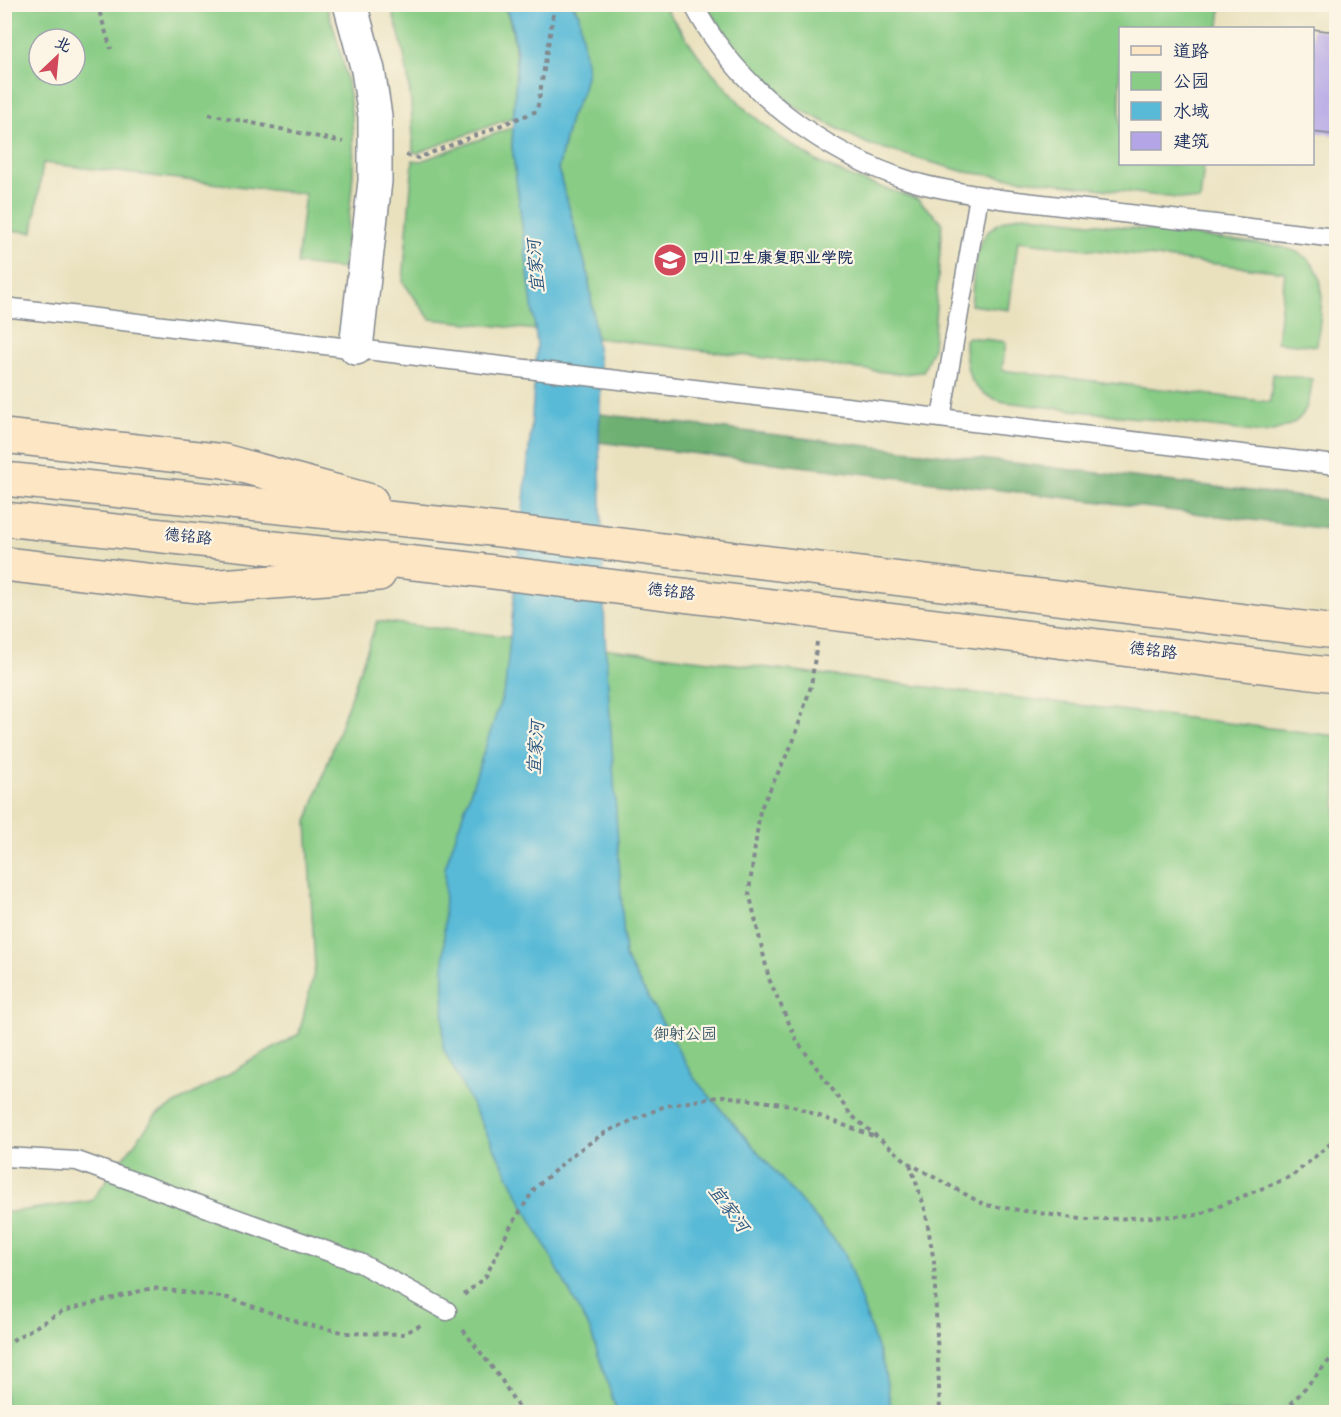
<svg xmlns="http://www.w3.org/2000/svg" width="1341" height="1417" font-family="'Gochi Hand','LXGW WenKai TC',sans-serif">
  <style>
    .green { fill: #88cc85; stroke: #527e72; stroke-width: 1.5; fill-rule: evenodd }
    .forest { fill: #6eb072; stroke: #447068; stroke-width: 1.5 }
    .water { fill: #58bad7; stroke: #3a749a; stroke-width: 1.5 }
    .building { fill: #b4a6e6 }
    .lines { fill: none; stroke-linecap: round; stroke-linejoin: round }
    .lane-casing { stroke: #82888e; stroke-width: 21 }
    .street-casing { stroke: #82888e; stroke-width: 36 }
    .secondary-casing { stroke: #82888e; stroke-width: 36 }
    .path { stroke: #82888e; stroke-width: 4; stroke-dasharray: 4.5 4.5; stroke-linecap: butt }
    .lane { stroke: #fff; stroke-width: 18 }
    .street { stroke: #fff; stroke-width: 33 }
    .secondary { stroke: #fce6c4; stroke-width: 33 }
    .labels { text-anchor: middle; dominant-baseline: central; stroke-width: 4.5; stroke-linejoin: round; paint-order: stroke }
    .poi-label { font-size: 16px; font-weight: bold; fill: #1b2f5e; stroke: #fcf5e5; text-anchor: start }
    .street-label { font-size: 16px; fill: #1b2f5e; stroke: #fcf5e5 }
    .park-label { font-size: 16px; fill: #365668; stroke: #fcf5e5 }
    .water-label { font-size: 18px; font-style: italic; fill: #2d5982; stroke: #fcf5e5 }
  </style>
  <rect width="100%" height="100%" fill="#fcf5e5"/>
  <filter id="ink" filterUnits="userSpaceOnUse"><feTurbulence type="fractalNoise" baseFrequency=".0167" numOctaves="2"/><feDisplacementMap in="SourceGraphic" scale="12" xChannelSelector="R" yChannelSelector="G"/><feConvolveMatrix kernelMatrix="1 2 1 2 8 2 1 2 1" color-interpolation-filters="sRGB"/></filter>
  <filter id="wash" filterUnits="userSpaceOnUse"><feTurbulence type="fractalNoise" baseFrequency=".008" numOctaves="4" result="noise"/><feDisplacementMap in="SourceGraphic" scale="24" xChannelSelector="R" yChannelSelector="G"/><feGaussianBlur stdDeviation="1.35" result="paint"/><feColorMatrix in="noise" values="0 0 0 0 0 0 0 0 0 0 0 0 0 0 0 0 0 1.4 0 .05"/><feComposite in="paint" operator="in"/></filter>
  <g filter="url(#wash)">
    <rect width="100%" height="100%" fill="#e9e1be"/>
    <g class="green">
      <path d="M4,5H326C345,58 356,116 353,173C351,205 346,237 343,269L297,264L305,194L43,163L33,232L5,230ZM39,39H75V75H39Z"/>
      <path d="M390,5H504C520,43 516,76 514,117L417,153L413,152C413,102 407,51 390,5Z"/>
      <polygon points="574,5 663,5 704,63 747,111 783,139 818,162 854,178 917,199 942,222 933,348 923,372 901,374 596,338 588,274 558,169 570,118 582,92 579,15"/>
      <polygon points="706,5 1221,5 1219,28 1120,28 1120,164 1204,164 1200,201 965,172 868,144 793,106 736,49"/>
      <polygon points="513,127 512,146 536,330 430,319 403,282 413,160 421,161"/>
      <path d="M1024,215L1271,245C1336,254 1322,297 1317,346L1277,342L1285,272L1018,241L1009,310L971,305C976,261 970,224 1024,215Z"/>
      <path d="M968,337L1006,342L1002,370L1270,402L1273,374L1312,379C1310,415 1299,427 1263,433L1005,402C970,394 965,373 965,340Z"/>
      <polygon points="377,621 1336,736 1336,1412 5,1412 4,1213 91,1201 156,1115 299,1034 315,968 307,822"/>
    </g>
    <polygon class="forest" points="600,414 1336,501 1336,530 598,442"/>
    <polygon class="water" points="504,5 573,5 579,15 587,71 582,92 570,118 558,169 588,274 601,379 599,434 605,636 625,957 694,1078 844,1251 884,1368 892,1412 617,1412 590,1330 527,1212 443,1048 445,868 505,688 531,430 537,345 512,146 517,53 511,21"/>
    <g id="blocks">
      <polygon class="building" points="1312,29 1336,32 1336,135 1312,132"/>
    </g>
  </g>
  <g filter="url(#ink)">
    <use href="#blocks" fill-opacity="0" stroke="#82888e" stroke-width="1.5"/>
    <g class="lines">
      <defs>
        <g id="lane">
          <path d="M693,4C737,89 823,154 914,182C942,190 971,194 1000,199L1336,238"/>
          <polyline points="4,307 1336,465"/>
          <polyline points="941,418 979,196"/>
          <polyline points="4,1157 77,1161 360,1263 447,1311"/>
        </g>
        <polyline id="street" points="350,4 368,70 375,116 375,181 356,348"/>
        <g id="secondary">
          <polyline points="4,436 224,461 371,501"/>
          <polyline points="4,479 466,526 1336,632"/>
          <polyline points="4,519 461,568 1336,675"/>
          <polyline points="4,564 207,587 379,574"/>
        </g>
      </defs>
      <use href="#lane" class="lane-casing"/>
      <use href="#street" class="street-casing"/>
      <use href="#secondary" class="secondary-casing"/>
      <g class="path">
        <polyline points="97,4 111,49"/>
        <polyline points="209,114 343,142"/>
        <polyline points="406,155 418,158 537,111 555,4"/>
        <polyline points="817,642 811,686 793,742 760,810 749,892 769,979 797,1041 851,1115 910,1164 985,1205 1087,1220 1198,1215 1292,1176 1336,1139"/>
        <polyline points="910,1164 925,1209 934,1262 940,1412"/>
        <polyline points="464,1295 486,1276 509,1229 535,1188 572,1155 606,1132 665,1106 723,1096 790,1105 873,1136"/>
        <polyline points="463,1330 501,1379 521,1412"/>
        <polyline points="4,1345 63,1311 152,1288 228,1298 304,1324 347,1333 403,1334 421,1325"/>
        <polyline points="1287,1412 1290,1405 1336,1353"/>
      </g>
      <use href="#lane" class="lane"/>
      <use href="#street" class="street"/>
      <use href="#secondary" class="secondary"/>
    </g>
  </g>
  <defs>
    <symbol id="university-disc" viewBox="-11 -11 22 22"><circle r="9.5" fill="#d1495b" stroke="#fcf5e5"/><path d="M0-5L7-2L0 1L-7-2ZM-4 1L0 2.5L4 1V4Q0 6-4 4Z" fill="#fff"/></symbol>
  </defs>
  <g fill-rule="evenodd">
    <use href="#university-disc" x="651" y="241" width="38" height="38"/>
  </g>
  <g class="labels">
    <g class="poi-label">
      <text x="693" y="260">四川卫生康复职业学院</text>
    </g>
    <g class="street-label">
      <text transform="translate(188 539) rotate(6)">德铭路</text>
      <text transform="translate(671 594) rotate(7)">德铭路</text>
      <text transform="translate(1153 653) rotate(7)">德铭路</text>
    </g>
    <g class="park-label">
      <text x="685" y="1036">御射公园</text>
    </g>
    <g class="water-label">
      <text transform="translate(538 266) rotate(-95)">宜家河</text>
      <text transform="translate(538 748) rotate(-86)">宜家河</text>
      <text transform="translate(727 1210) rotate(53)">宜家河</text>
    </g>
  </g>
  <rect width="1341" height="1417" fill="none" stroke="#fcf5e5" stroke-width="24"/>
  <rect x="1119" y="27" width="195" height="138" fill="#fcf5e5" stroke="#a2a6af" stroke-width="1.5"/>
  <rect x="1131" y="46" width="30" height="9" fill="#fce6c4" stroke="#a2a6af" stroke-width="1.5"/>
  <text x="1173" y="57" font-size="18" fill="#1b2f5e">道路</text>
  <rect x="1131" y="72" width="30" height="18" fill="#88cc85" stroke="#a2a6af" stroke-width="1.5"/>
  <text x="1173" y="87" font-size="18" fill="#1b2f5e">公园</text>
  <rect x="1131" y="102" width="30" height="18" fill="#58bad7" stroke="#a2a6af" stroke-width="1.5"/>
  <text x="1173" y="117" font-size="18" fill="#1b2f5e">水域</text>
  <rect x="1131" y="132" width="30" height="18" fill="#b4a6e6" stroke="#a2a6af" stroke-width="1.5"/>
  <text x="1173" y="147" font-size="18" fill="#1b2f5e">建筑</text>
  <g transform="translate(57 57) rotate(26)"><circle r="28" fill="#fcf5e5" stroke="#a2a6af" stroke-width="1.5"/>
  <path d="M0-4.5L10 22L0 15L-10 22Z" fill="#d1495b"/>
  <text y="-9" font-size="16" font-weight="bold" text-anchor="middle" fill="#1b2f5e">北</text>
  </g>
</svg>
